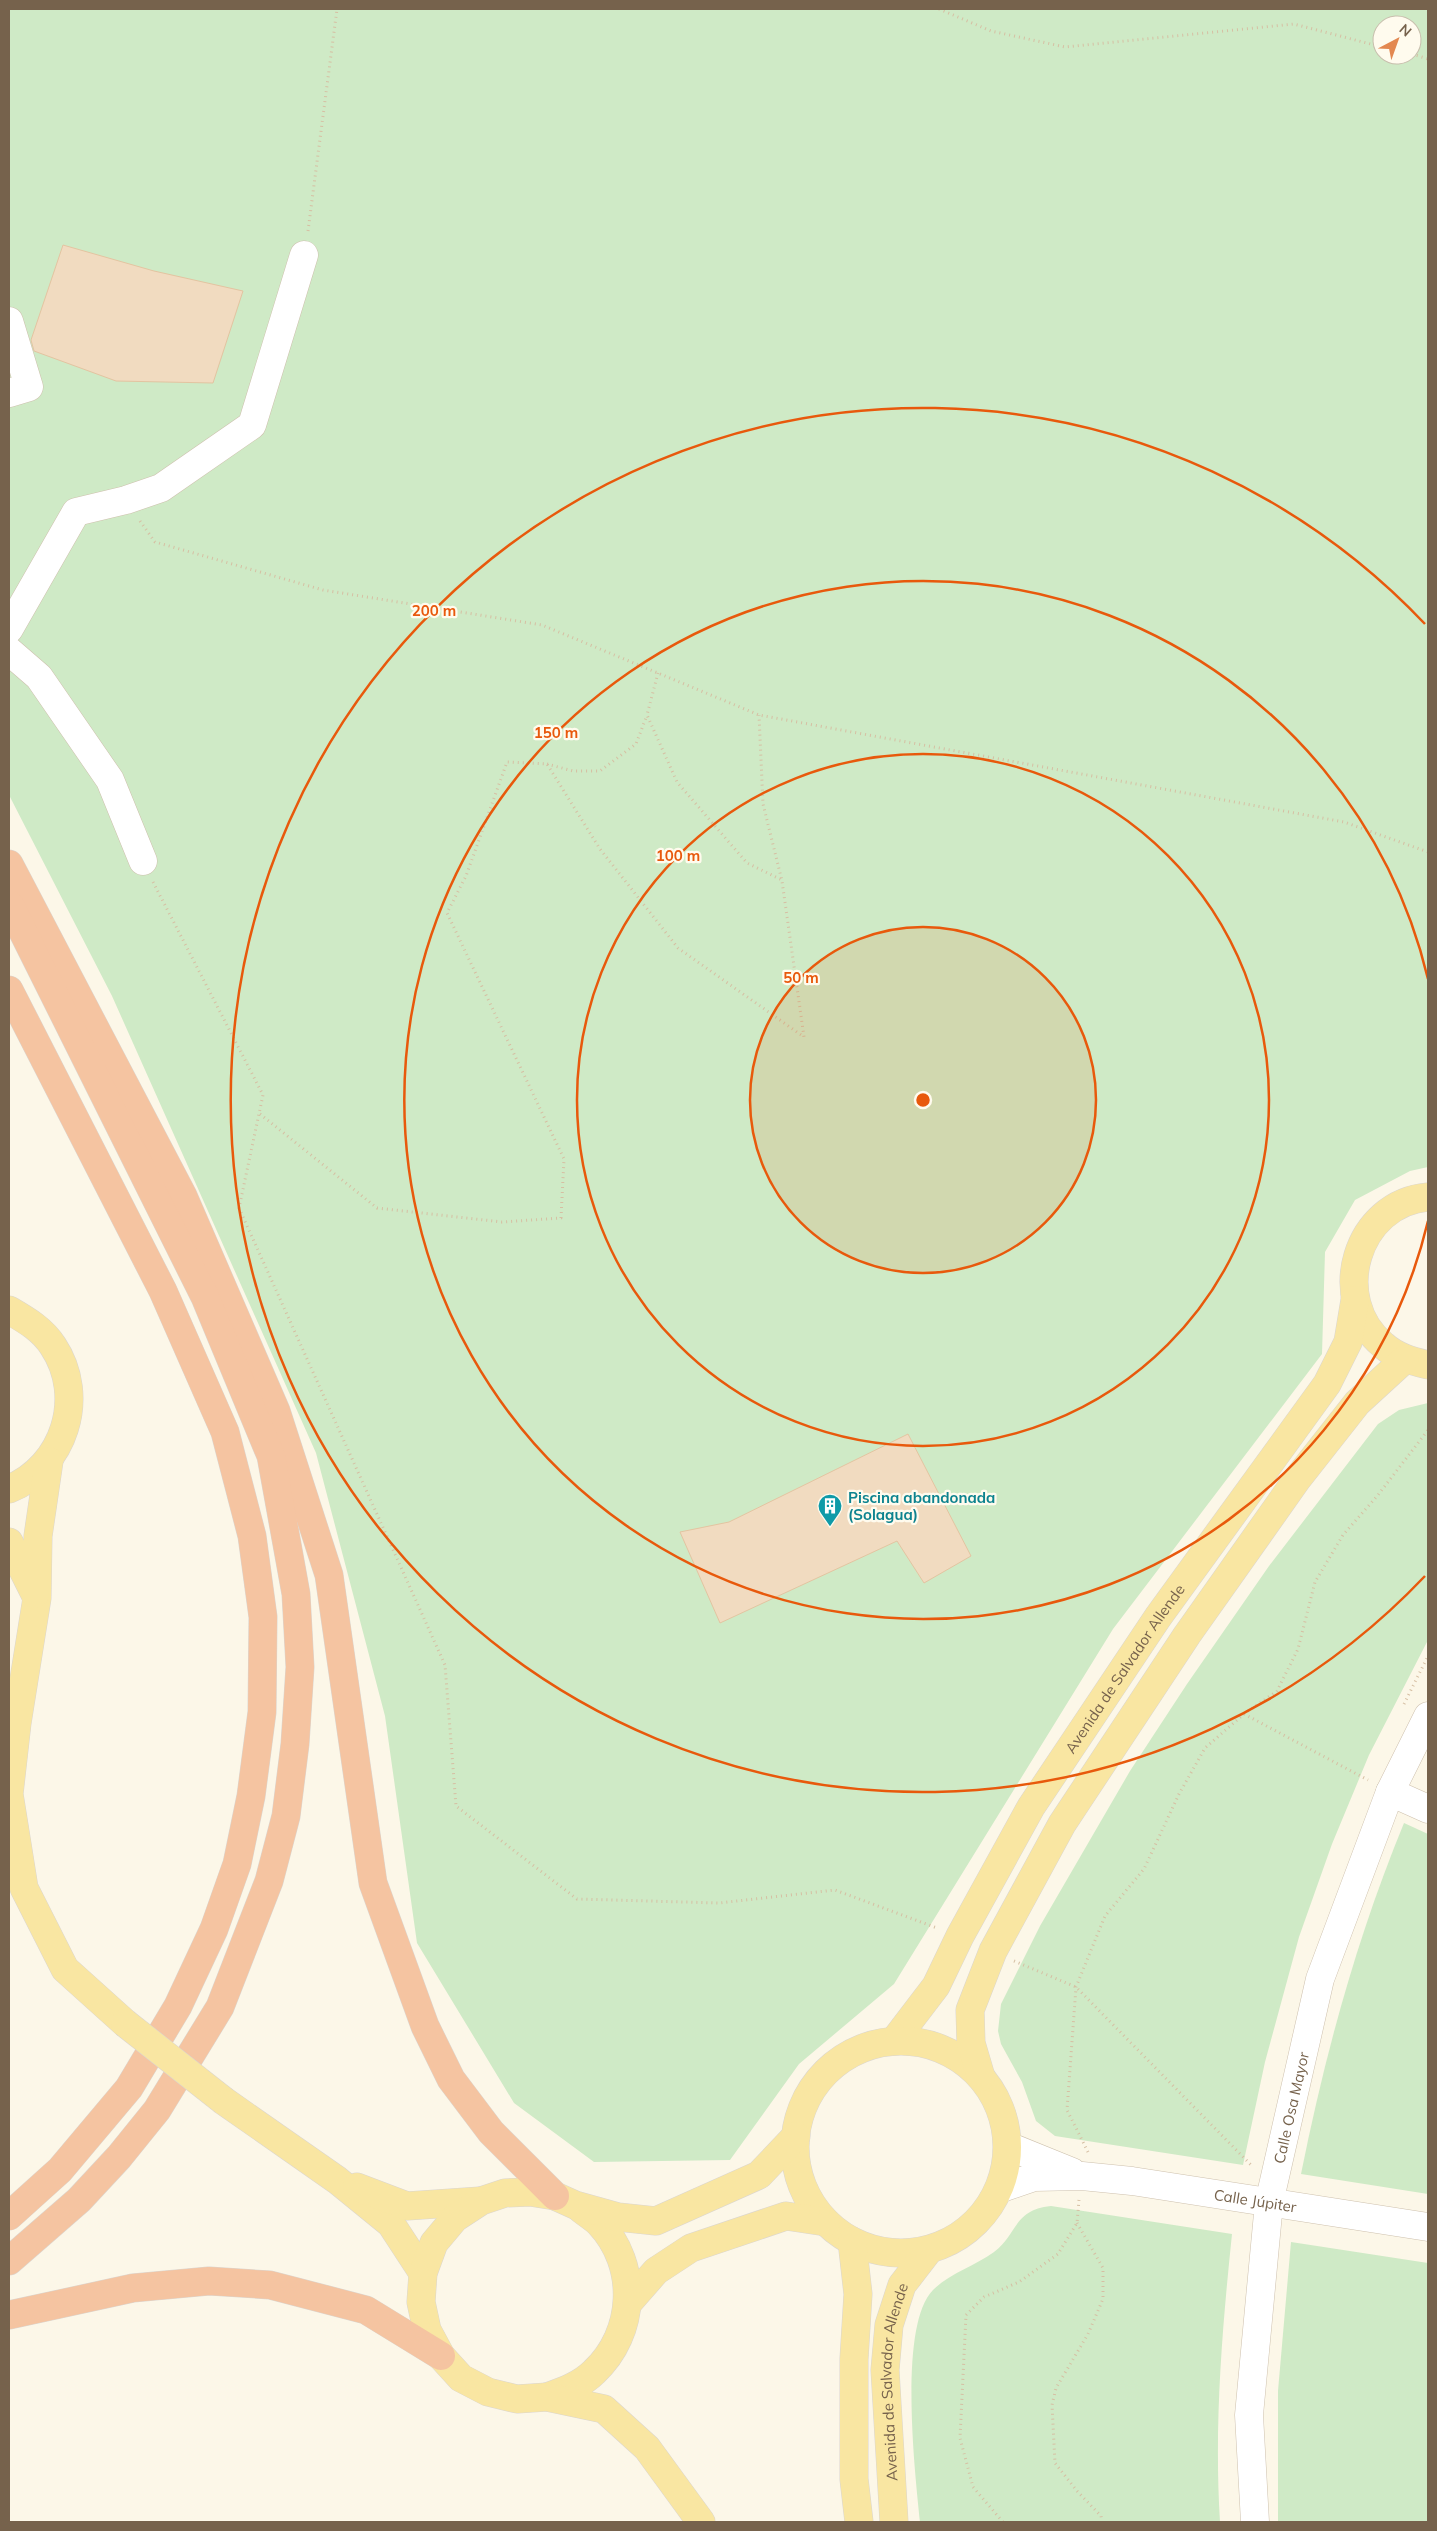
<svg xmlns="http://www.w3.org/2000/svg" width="1437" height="2531" font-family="Mulish,sans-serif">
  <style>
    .green { fill: #cfeac6; fill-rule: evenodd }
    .building { fill: #f1dbc0; stroke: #e3c4a1 }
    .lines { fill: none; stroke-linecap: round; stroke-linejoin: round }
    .minor-casing { stroke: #cec1ae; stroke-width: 29 }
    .major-casing { stroke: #dbd6d0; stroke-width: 29 }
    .highway-casing { stroke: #dbd6d0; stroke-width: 29 }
    .path { stroke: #d6bfa3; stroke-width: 3; stroke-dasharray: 1 4; stroke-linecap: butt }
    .minor { stroke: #fff; stroke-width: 28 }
    .major { stroke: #f9e6a2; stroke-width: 28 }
    .highway { stroke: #f5c4a1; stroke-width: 28 }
    .major-bridge-casing { stroke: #dbd6d0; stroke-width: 29; stroke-linecap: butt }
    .major-bridge { stroke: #f9e6a2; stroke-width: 28 }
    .ring { fill: none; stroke: #e8590c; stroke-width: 2.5 }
    .labels { text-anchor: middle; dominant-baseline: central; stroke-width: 4.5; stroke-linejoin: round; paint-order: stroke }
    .culture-label { font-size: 15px; font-weight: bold; fill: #0d838f; stroke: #fffbee; text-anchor: start }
    .street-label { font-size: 15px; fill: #76624c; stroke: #fffbee }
    .centre { fill: #e8590c; stroke: #fffbee; stroke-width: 2.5 }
    .ring-label { font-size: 15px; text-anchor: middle; font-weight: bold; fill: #e8590c; stroke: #fffbee; stroke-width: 4.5; stroke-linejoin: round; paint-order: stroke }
  </style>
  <rect width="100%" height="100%" fill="#fcf7e8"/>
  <g class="green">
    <path d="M9,9H1428V1167L1410,1171L1355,1200L1325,1252L1322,1354L1113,1629L894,1984L799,2064L730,2160L594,2162L514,2103L417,1943L385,1716L316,1453L112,996L9,795ZM1382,25H1412V55H1382Z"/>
    <polygon points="1428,1403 1428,1640 1369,1755 1332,1844 1299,1937 1265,2062 1243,2165 1055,2136 1036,2121 1022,2082 1001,2044 998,2031 1001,2004 1040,1926 1130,1771 1187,1684 1269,1566 1378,1424 1399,1410"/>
    <path d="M1404,1823L1428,1834V2194L1301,2174C1325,2054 1357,1937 1404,1823Z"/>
    <path d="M1051,2206L1232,2234C1222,2330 1214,2426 1220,2522H920C915,2473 898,2325 933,2290C950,2273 975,2266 994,2252C1018,2234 1013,2210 1051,2206Z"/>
    <polygon points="1291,2242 1428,2263 1428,2522 1278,2522 1278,2391"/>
  </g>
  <g class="building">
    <polygon points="63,245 154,271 243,291 213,383 116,381 34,351 31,340"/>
    <polygon points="908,1434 971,1556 924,1583 897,1541 720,1623 680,1532 729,1522"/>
  </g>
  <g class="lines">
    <defs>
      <g id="minor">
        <polyline points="9,321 29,387 9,393"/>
        <polyline points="9,629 76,512 126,500 161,488 252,425 304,255"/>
        <polyline points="9,651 39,677 110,780 143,861"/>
        <polyline points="1390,1792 1428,1809"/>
        <polyline points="1008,2146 1072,2172"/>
        <path id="s1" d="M999,2189L1034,2177L1082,2176L1132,2181L1428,2227"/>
        <path id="s2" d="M1255,2522L1249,2415L1269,2203L1320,1979L1390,1792L1428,1716"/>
      </g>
      <g id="major">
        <path d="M1428,1197C1356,1203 1328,1299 1383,1345C1396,1357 1412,1361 1428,1365"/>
        <path d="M9,1310C26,1320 42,1329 53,1346C87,1397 64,1467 9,1489"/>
        <polyline points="49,1461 38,1536 37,1598 17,1723 9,1794 24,1888 65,1969 125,2023"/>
        <polyline points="9,1542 35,1594"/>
        <path id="s3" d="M894,2041L936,1986L960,1936L1031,1807L1158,1617L1327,1384L1348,1342L1355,1300"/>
        <circle cx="901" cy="2147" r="106"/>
        <polyline points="981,2077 971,2043 970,2010 993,1951 1062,1824 1187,1635 1298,1478 1357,1403 1405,1359"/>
        <polyline points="224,2101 337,2180 391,2224 423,2273"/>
        <polyline points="357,2187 407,2206 480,2201"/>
        <polyline points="852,2241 858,2294 854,2359 854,2479 859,2522"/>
        <polyline points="628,2303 656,2271 691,2248 786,2216 826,2222"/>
        <path d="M547,2397C564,2391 581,2385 594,2372C636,2333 639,2265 599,2223C594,2218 586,2213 581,2209"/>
        <polyline points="701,2522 647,2448 604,2409 547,2397 517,2399 488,2392 461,2378 441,2356 427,2330 421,2302 423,2273 434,2243 455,2218 481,2201 505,2193 530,2192 555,2196 575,2205 618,2217 656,2221 759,2175 796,2136"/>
        <path id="s4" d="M894,2522L885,2370L889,2325L902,2285L929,2250"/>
      </g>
      <g id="highway">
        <polyline points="9,864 183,1196 276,1411 329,1575 373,1883 425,2026 451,2079 491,2132 555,2196"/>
        <polyline points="9,904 205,1297 271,1456 296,1594 300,1667 295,1744 286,1816 269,1881 220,2007 157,2110 119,2157 79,2200 9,2261"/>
        <polyline points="9,990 163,1291 225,1432 252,1536 263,1617 262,1712 251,1796 237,1864 214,1929 178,2006 129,2088 60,2170 9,2216"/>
        <polyline points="9,2315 133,2288 209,2281 270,2285 366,2310 441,2356"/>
      </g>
    </defs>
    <use href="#minor" class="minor-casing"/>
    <use href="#major" class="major-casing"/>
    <use href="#highway" class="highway-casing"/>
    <g class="path">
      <polyline points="939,9 991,31 1065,47 1294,24 1382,47"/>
      <polyline points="1412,54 1428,59"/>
      <polyline points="308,231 337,9"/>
      <polyline points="140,521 155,542 323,590 542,625 759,715 1344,822 1428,852"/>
      <polyline points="658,673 647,715 677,782 747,863 782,880"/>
      <polyline points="547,764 573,771 600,771 636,744 647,715"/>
      <polyline points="153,882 263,1095 239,1208 445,1665 456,1806 577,1899 719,1903 835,1890 937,1928"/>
      <polyline points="260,1114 377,1208 502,1222 561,1218 564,1159 447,913 466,876 507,762 547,764 600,849 678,948 804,1037 782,881 763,804 759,715"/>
      <polyline points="1404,1704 1428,1656"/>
      <polyline points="1244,1714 1368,1780"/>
      <polyline points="1014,1961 1076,1987 1252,2166"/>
      <polyline points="1088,2152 1067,2110 1076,1987 1105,1916 1144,1869 1179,1794 1205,1748 1244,1714 1277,1691 1298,1649 1315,1582 1343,1535 1378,1495 1428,1430"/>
      <polyline points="1077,2223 1103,2268 1103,2299 1088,2334 1056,2388 1052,2405 1055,2463 1077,2491 1101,2516 1102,2522"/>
      <polyline points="1003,2522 973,2487 960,2438 966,2315 984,2297 1019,2282 1058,2254 1077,2223 1079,2200"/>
    </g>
    <use href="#minor" class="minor"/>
    <use href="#major" class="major"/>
    <use href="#highway" class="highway"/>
    <defs>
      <polyline id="major-bridge" points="125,2023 224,2101"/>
    </defs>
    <use href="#major-bridge" class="major-bridge-casing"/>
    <use href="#major-bridge" class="major-bridge"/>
  </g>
  <circle cx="923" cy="1100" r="173" fill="#e8590c" fill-opacity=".12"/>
  <g class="ring">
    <circle cx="923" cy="1100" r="173"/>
    <circle cx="923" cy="1100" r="346"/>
    <path d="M1428 1221A519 519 0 1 1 1428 979"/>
    <path d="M1425 1576A692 692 0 1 1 1425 624"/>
  </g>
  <defs>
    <symbol id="building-pin" viewBox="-11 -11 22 30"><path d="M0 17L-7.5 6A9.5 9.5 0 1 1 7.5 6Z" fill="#0f9aa8" stroke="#fffbee"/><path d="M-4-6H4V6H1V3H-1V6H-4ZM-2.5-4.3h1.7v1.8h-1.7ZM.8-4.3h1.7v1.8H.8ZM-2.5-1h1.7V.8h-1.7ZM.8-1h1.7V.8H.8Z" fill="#fff"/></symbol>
  </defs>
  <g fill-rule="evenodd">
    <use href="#building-pin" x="816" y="1492" width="28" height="38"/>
  </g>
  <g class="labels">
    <g class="culture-label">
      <text x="848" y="1497">Piscina abandonada<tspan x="848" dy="17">(Solagua)</tspan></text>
    </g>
    <g class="street-label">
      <text stroke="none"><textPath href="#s3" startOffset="439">Avenida de Salvador Allende</textPath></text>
      <text stroke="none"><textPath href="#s2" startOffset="418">Calle Osa Mayor</textPath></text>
      <text stroke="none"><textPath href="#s1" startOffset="260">Calle Júpiter</textPath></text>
      <text stroke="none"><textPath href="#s4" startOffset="141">Avenida de Salvador Allende</textPath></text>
    </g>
  </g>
  <circle cx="923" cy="1100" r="8" class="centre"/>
  <g class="ring-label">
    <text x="434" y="616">200 m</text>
    <text x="556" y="738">150 m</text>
    <text x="678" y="861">100 m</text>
    <text x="801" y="983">50 m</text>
  </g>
  <rect width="1437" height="2531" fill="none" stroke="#76624c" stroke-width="20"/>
  <g transform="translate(1397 40) rotate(41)"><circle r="24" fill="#fffbee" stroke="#c8bead"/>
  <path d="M0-4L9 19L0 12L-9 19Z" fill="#e38850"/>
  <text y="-8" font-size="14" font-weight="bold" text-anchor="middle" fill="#76624c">N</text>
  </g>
</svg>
